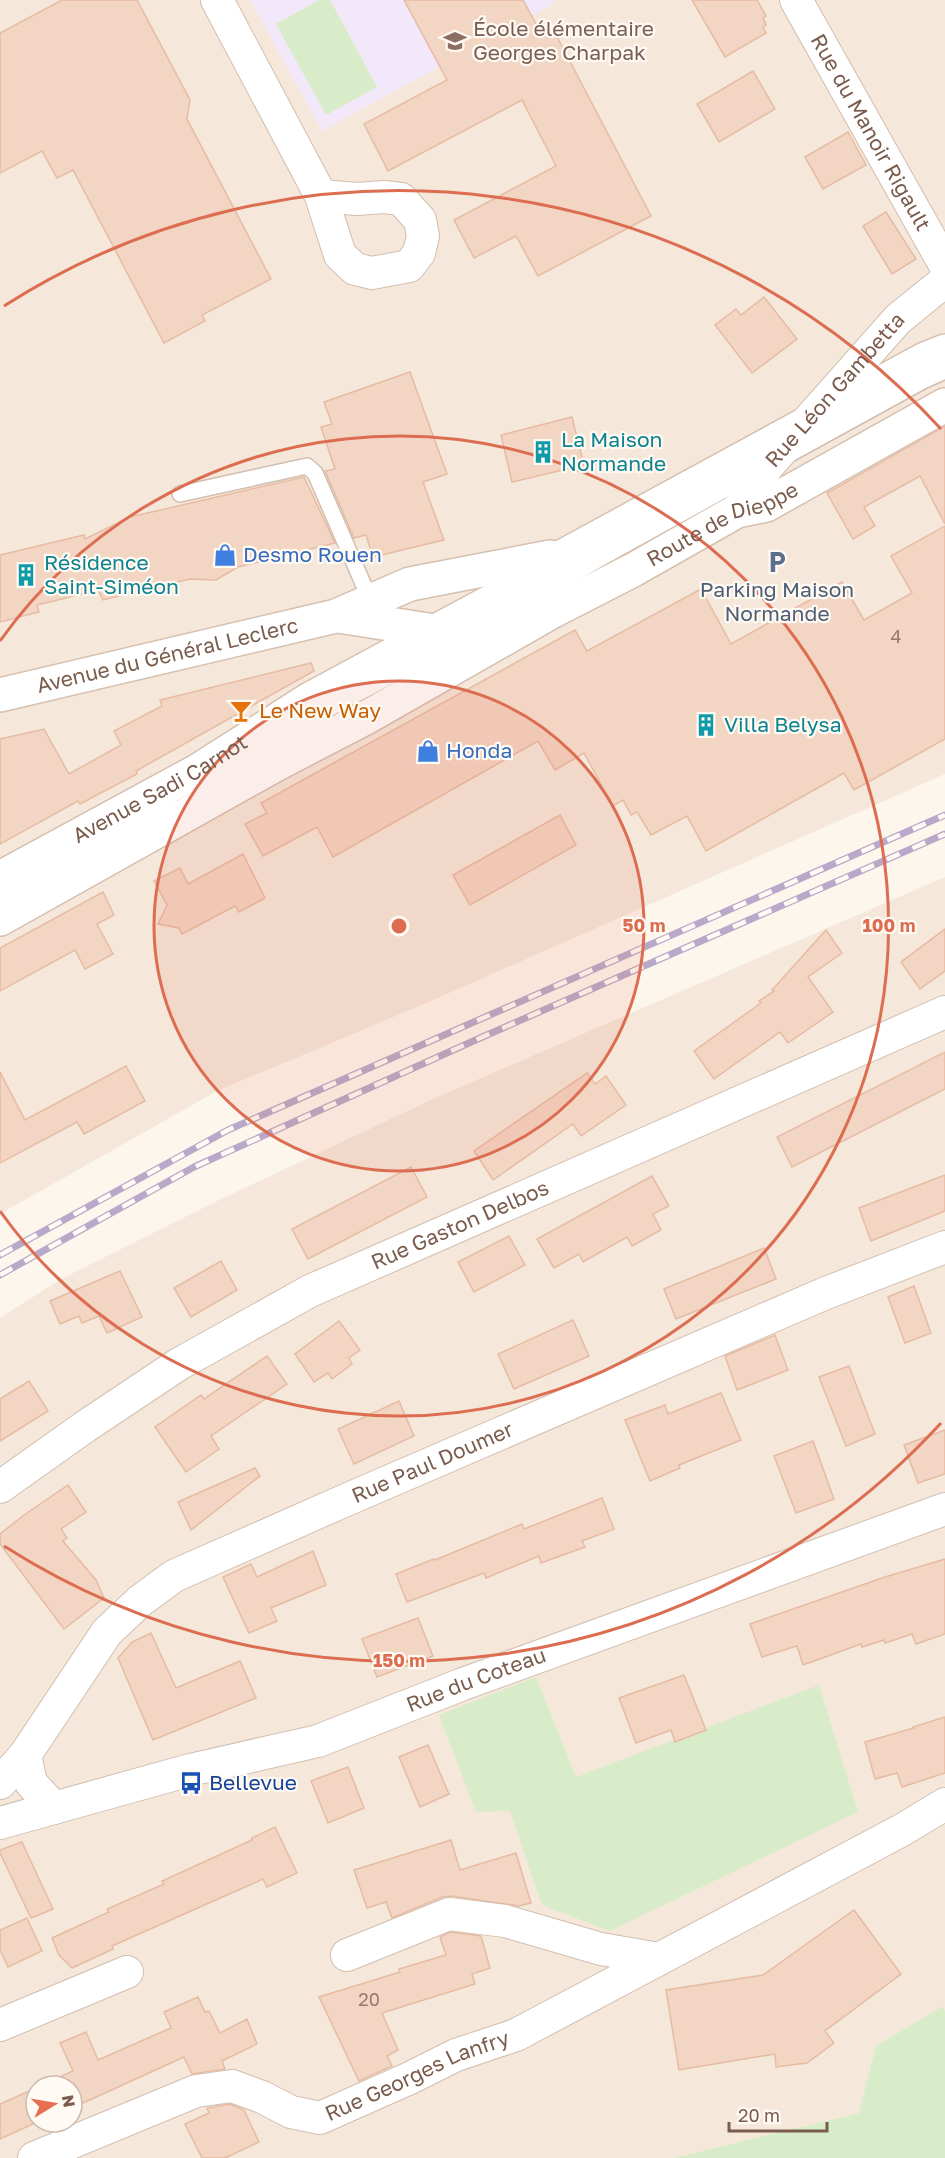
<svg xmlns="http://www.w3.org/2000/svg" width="945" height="2158" viewBox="0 0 945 2158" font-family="'Golos Text',sans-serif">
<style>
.residential{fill:#f5e8da;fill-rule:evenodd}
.education{fill:#f3e8fa}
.green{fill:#d8ecc9}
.building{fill:#f3d5c3;stroke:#e6bba3;stroke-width:1.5}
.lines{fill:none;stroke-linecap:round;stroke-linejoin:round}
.service-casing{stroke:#d1beb0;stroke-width:18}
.minor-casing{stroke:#d1beb0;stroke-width:34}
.secondary-casing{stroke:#d6c0b0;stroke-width:36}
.service{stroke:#fff;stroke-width:15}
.minor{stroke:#fff;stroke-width:32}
.secondary{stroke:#fff;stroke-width:33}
.rail-casing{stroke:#b9a8c9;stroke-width:7}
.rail{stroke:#fffaf3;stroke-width:4.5;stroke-dasharray:14;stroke-linecap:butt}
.ring{fill:none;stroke:#dc6d51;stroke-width:3}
.labels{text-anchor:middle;stroke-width:4.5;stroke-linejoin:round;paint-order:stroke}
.number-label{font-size:18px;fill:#987a6a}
.education-label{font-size:21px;fill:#785e54;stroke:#fffaf3;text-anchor:start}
.street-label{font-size:21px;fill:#7a5c4d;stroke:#fffaf3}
.culture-label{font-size:21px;fill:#0d838f;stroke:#fffaf3;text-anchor:start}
.shop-label{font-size:21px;fill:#366cbe;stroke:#fffaf3;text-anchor:start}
.service-label{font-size:21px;fill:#4e5e75;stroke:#fffaf3}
.food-label{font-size:21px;fill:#c56008;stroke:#fffaf3;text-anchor:start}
.transit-label{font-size:21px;fill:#164399;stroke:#fffaf3;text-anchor:start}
.centre{fill:#dc6d51;stroke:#fffaf3;stroke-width:3}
.ring-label{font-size:18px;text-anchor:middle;font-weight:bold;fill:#dc6d51;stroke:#fffaf3;stroke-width:4.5;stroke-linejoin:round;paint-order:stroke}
</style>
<rect width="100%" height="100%" fill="#fdf6ec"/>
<g class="residential">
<polygon points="0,0 945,0 945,774 424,1004 217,1091 0,1214"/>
<path d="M945,877V2012L943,2007L876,2046L860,2113L673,2158H0V1318L61,1279L221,1199L433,1099ZM36,2086H72V2122H36Z"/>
</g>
<polygon class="education" points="250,0 552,0 554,4 322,131"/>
<g class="green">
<polygon points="319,0 330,0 377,87 326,115 276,24"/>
<polygon points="536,1677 576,1777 819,1685 858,1812 610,1931 542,1905 510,1811 476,1812 439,1715"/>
<polygon points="943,2006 945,2012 945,2158 673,2158 859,2113 876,2046"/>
</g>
<g class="building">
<polygon points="62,0 137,0 190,100 187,119 271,279 202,315 205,321 164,343 73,170 57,178 42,151 0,173 0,33"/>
<polygon points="404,0 523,0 543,37 554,31 651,216 538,276 516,236 474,258 454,220 556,166 522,100 388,171 364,124 447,80"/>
<polygon points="692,0 757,0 766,16 763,18 766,25 763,27 766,33 725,57"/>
<polygon points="753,71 775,109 719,142 697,104"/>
<polygon points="848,132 866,165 823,189 805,157"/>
<polygon points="886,212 916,259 892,274 863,226"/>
<polygon points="764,297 797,339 752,373 715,325 736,309 741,315"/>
<polygon points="410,372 447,474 423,482 444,540 373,557 366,535 354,538 325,471 335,469 321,427 332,424 324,402"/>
<polygon points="572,417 584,465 512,482 501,435"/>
<polygon points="945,426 945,524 920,476 864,507 875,526 853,539 827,493"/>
<polygon points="304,477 335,543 238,567 216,580 190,579 103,600 98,590 37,605 39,612 0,622 0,555 84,535 85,539 130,517"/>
<polygon points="945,526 945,739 854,790 844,773 706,851 687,816 651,835 637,812 631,815 623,800 613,806 584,753 555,770 538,741 333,857 317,827 263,856 245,824 267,813 261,803 575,630 587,651 701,589 731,644 842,582 864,620 912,593 891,556"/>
<polygon points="311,663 314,671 136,771 137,774 80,804 78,801 0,844 0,739 44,729 69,774 121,745 114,731 162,706 160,700"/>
<polygon points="560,815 576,845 470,905 453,875"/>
<polygon points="243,854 265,898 239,912 235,906 182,934 179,928 158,924 167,905 154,881 180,868 188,884"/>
<polygon points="103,892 114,915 97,924 113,954 85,969 75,950 0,991 0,948"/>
<polygon points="945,929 945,971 920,989 901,962"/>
<polygon points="826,930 842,953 808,977 833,1012 788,1043 780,1032 714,1079 694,1051 761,1003 759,1001 774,991 772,990"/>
<polygon points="945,1052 945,1089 792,1167 777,1137"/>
<polygon points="126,1066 145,1101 84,1134 77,1122 0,1163 0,1072 25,1120"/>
<polygon points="587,1073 595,1084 606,1076 626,1105 581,1136 573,1124 493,1180 474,1151"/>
<polygon points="411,1167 427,1197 308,1259 292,1229"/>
<polygon points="945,1175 945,1211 871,1241 859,1208"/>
<polygon points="652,1176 669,1206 653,1214 661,1230 632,1246 627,1237 583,1262 579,1254 554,1268 537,1239"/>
<polygon points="509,1236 525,1265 474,1292 458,1262"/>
<polygon points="764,1248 776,1279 676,1319 664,1289"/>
<polygon points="221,1261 237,1290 191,1317 174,1288"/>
<polygon points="120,1271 142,1317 107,1333 99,1316 82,1323 79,1316 60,1324 50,1301"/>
<polygon points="914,1286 931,1333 905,1343 888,1297"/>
<polygon points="573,1320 589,1356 514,1389 498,1354"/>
<polygon points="339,1321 360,1350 349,1358 352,1364 332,1379 328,1373 314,1382 295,1354"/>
<polygon points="775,1335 788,1370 737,1390 725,1356"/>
<polygon points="267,1356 287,1384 211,1436 219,1449 186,1472 155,1427 201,1395 204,1399"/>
<polygon points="849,1366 875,1434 846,1446 819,1377"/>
<polygon points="29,1381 48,1411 0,1441 0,1399"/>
<polygon points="721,1393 741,1440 679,1465 680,1468 650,1481 625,1420 665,1405 668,1414"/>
<polygon points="399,1401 414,1436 354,1464 338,1429"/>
<polygon points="945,1430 945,1474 918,1483 904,1445"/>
<polygon points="813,1441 834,1499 796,1513 774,1456"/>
<polygon points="255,1468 260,1476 191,1530 178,1502"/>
<polygon points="68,1485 86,1512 61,1529 67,1538 63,1541 96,1580 104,1598 64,1629 0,1544 0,1534 24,1515"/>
<polygon points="602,1498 614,1529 582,1541 585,1547 541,1563 539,1556 486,1578 484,1573 407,1602 396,1574 434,1559 435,1560 522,1524 524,1529"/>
<polygon points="313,1551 326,1585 271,1608 277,1621 249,1633 223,1577 251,1564 257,1577"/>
<polygon points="945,1559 945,1634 916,1644 912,1634 885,1643 884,1640 862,1647 861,1644 803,1665 797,1646 762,1657 750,1624 885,1577"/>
<polygon points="418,1618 433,1656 377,1677 362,1639"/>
<polygon points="151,1633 176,1688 240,1661 256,1698 153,1740 118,1658 132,1642"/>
<polygon points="684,1675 706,1730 675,1742 671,1730 636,1743 619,1698"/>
<polygon points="945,1717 945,1773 902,1787 897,1773 875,1779 865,1742 914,1728 913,1727"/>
<polygon points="428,1745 449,1794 420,1807 399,1757"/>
<polygon points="348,1767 364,1808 328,1823 311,1781"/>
<polygon points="275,1827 297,1873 267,1887 263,1879 112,1946 113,1949 72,1968 59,1955 52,1938 109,1912 107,1909 164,1884 162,1881 252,1840 252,1838"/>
<polygon points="451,1840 460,1870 516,1853 531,1903 519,1906 451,1896 442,1897 392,1918 386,1902 367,1908 354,1870"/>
<polygon points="22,1842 53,1909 31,1918 0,1853 0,1850"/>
<polygon points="854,1910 901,1974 825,2031 834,2043 807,2063 776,2067 775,2054 679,2070 666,1990 763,1975"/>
<polygon points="27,1918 42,1951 8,1967 0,1950 0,1930"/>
<polygon points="451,1932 481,1936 490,1968 472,1974 475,1984 382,2013 398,2050 387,2056 392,2066 359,2081 319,1997 400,1972 399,1969 446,1955 440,1937"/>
<polygon points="198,1997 205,2012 209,2011 220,2033 247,2019 257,2044 222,2061 225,2069 192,2074 184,2057 72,2108 72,2086 40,2086 73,2071 60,2043 86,2032 98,2060 171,2028 164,2012"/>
<polygon points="36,2088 36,2122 42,2122 36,2125 35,2123 0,2139 0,2104"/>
<polygon points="230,2104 244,2110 259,2142 225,2158 202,2158 185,2124 209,2113 207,2108"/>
</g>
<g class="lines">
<g class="service-casing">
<g id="service">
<polyline points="790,454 923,381 945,371"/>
<polyline points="180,494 307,466 315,473 371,602"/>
<polyline points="202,786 329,709 466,636 601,558 753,474"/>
<polyline points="0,898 168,805"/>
</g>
</g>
<g class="minor-casing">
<g id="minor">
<polyline points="217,0 321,196 340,255 355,269 372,273 409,266 419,253 423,236 420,220 401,199 384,197 357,199 321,196"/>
<path id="s1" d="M796,0L945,265"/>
<path id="s2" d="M737,511L767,467L898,319L945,281"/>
<path id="s3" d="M0,1487L86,1426L179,1364L310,1291L945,1012"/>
<polyline points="25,1755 31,1783 54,1808"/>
<path id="s4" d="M0,1783L25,1755L107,1632L140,1601L174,1576L346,1500L826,1293L945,1247"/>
<path id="s5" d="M0,1823L190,1770L318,1741L463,1684L945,1509"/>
<polyline points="347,1955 449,1914 505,1921 601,1949 659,1959"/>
<polyline points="0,2025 127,1972"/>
<path id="s6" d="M34,2158L196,2091L232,2086L262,2097L291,2112L320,2118L410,2078L456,2055L516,2035L902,1830L945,1804"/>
</g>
</g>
<g class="secondary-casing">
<g id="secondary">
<polyline points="338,616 441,632"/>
<path id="s7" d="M0,695L336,616L410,584L550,557"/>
<path id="s8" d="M0,878L199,770L310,699L501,596L567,554L925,359L945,351"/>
<path id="s9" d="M0,919L275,765L369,716L553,611L633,570L737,511L766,505L945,405"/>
</g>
</g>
<use href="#service" class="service"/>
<use href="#minor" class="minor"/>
<use href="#secondary" class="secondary"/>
<g class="rail-casing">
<g id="rail">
<polyline points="0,1255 228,1130 945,815"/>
<polyline points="0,1275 194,1167 480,1038 945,834"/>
</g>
</g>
<use href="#rail" class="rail"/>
</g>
<circle cx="399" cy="926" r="245" fill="#dc6d51" fill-opacity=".12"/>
<g class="ring">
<circle cx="399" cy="926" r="245"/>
<path d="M0 641A490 490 0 1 1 0 1211"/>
<path d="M941 1423A735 735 0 0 1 4 1546M4 306A735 735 0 0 1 941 429"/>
</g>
<defs>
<g id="school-bare" transform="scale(1.8)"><path d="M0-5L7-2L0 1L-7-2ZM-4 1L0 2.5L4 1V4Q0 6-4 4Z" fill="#8d6e63" stroke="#fffaf3" stroke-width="2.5" paint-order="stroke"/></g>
<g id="building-bare" transform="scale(1.8)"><path d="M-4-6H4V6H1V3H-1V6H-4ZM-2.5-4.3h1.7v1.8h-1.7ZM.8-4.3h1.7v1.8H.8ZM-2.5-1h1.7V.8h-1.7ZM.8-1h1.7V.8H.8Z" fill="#0f9aa8" stroke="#fffaf3" stroke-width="2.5" paint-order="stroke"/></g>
<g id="shop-bare" transform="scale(1.8)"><path d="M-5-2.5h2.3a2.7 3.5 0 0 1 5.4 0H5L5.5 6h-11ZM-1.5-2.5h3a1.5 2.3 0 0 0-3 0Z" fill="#3f7fe0" stroke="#fffaf3" stroke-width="2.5" paint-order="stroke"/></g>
<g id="parking-bare" transform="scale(1.8)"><path d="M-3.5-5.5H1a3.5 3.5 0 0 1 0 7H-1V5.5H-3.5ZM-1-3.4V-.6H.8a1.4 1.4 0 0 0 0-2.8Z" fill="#5c6f8a" stroke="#fffaf3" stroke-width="2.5" paint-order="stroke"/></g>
<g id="bar-bare" transform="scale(1.8)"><path d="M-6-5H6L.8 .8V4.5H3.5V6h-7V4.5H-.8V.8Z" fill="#e8710a" stroke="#fffaf3" stroke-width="2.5" paint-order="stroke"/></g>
<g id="bus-bare" transform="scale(1.8)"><path d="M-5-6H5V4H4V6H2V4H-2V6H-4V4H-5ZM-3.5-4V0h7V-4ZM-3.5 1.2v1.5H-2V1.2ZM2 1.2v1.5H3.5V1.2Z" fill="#1a4fb4" stroke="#fffaf3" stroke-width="2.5" paint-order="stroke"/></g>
</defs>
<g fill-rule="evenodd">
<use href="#school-bare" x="455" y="41"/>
<use href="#building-bare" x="543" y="452"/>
<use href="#shop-bare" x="225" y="555"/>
<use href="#parking-bare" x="777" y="562"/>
<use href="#building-bare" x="26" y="575"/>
<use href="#bar-bare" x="241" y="711"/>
<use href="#building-bare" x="706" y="725"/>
<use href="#shop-bare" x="428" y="751"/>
<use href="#bus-bare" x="191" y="1783"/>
</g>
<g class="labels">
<g class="number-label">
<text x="896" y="643">4</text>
<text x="369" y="2006">20</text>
</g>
<g class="education-label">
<text x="473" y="36">École élémentaire<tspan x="473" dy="24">Georges Charpak</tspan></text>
</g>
<g class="street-label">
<text dy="7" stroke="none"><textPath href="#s1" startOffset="152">Rue du Manoir Rigault</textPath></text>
<text dy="7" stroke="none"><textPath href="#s2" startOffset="156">Rue Léon Gambetta</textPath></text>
<text dy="7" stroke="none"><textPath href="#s9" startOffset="824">Route de Dieppe</textPath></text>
<text dy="7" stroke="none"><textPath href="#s7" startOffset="172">Avenue du Général Leclerc</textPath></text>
<text dy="7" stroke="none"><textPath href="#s8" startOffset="183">Avenue Sadi Carnot</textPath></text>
<text dy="7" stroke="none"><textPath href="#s3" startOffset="531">Rue Gaston Delbos</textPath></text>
<text dy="7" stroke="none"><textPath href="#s4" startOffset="555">Rue Paul Doumer</textPath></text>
<text dy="7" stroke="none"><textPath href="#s5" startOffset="498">Rue du Coteau</textPath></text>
<text dy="7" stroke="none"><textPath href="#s6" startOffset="412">Rue Georges Lanfry</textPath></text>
</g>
<g class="culture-label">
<text x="561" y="447">La Maison<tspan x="561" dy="24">Normande</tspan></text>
<text x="44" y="570">Résidence<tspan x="44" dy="24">Saint-Siméon</tspan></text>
<text x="724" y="732">Villa Belysa</text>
</g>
<g class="shop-label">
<text x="243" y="562">Desmo Rouen</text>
<text x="446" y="758">Honda</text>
</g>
<g class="service-label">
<text x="777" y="597">Parking Maison<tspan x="777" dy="24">Normande</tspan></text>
</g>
<g class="food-label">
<text x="259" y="718">Le New Way</text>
</g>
<g class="transit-label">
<text x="209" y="1790">Bellevue</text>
</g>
</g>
<circle cx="399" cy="926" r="9" class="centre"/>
<g class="ring-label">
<text x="644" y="932">50 m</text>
<text x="889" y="932">100 m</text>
<text x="399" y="1667">150 m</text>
</g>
<g transform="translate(54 2104) rotate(79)"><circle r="28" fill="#fffaf3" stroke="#cabbb1" stroke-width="1.5"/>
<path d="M0-4.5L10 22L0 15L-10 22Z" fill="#e76f51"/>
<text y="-9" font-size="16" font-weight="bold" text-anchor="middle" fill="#7a5c4d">N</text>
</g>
<path d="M729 2122v9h98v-9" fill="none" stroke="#7a5c4d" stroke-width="3"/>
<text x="738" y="2122" font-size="18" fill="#7a5c4d" stroke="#fffaf3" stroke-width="4.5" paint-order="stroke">20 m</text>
</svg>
